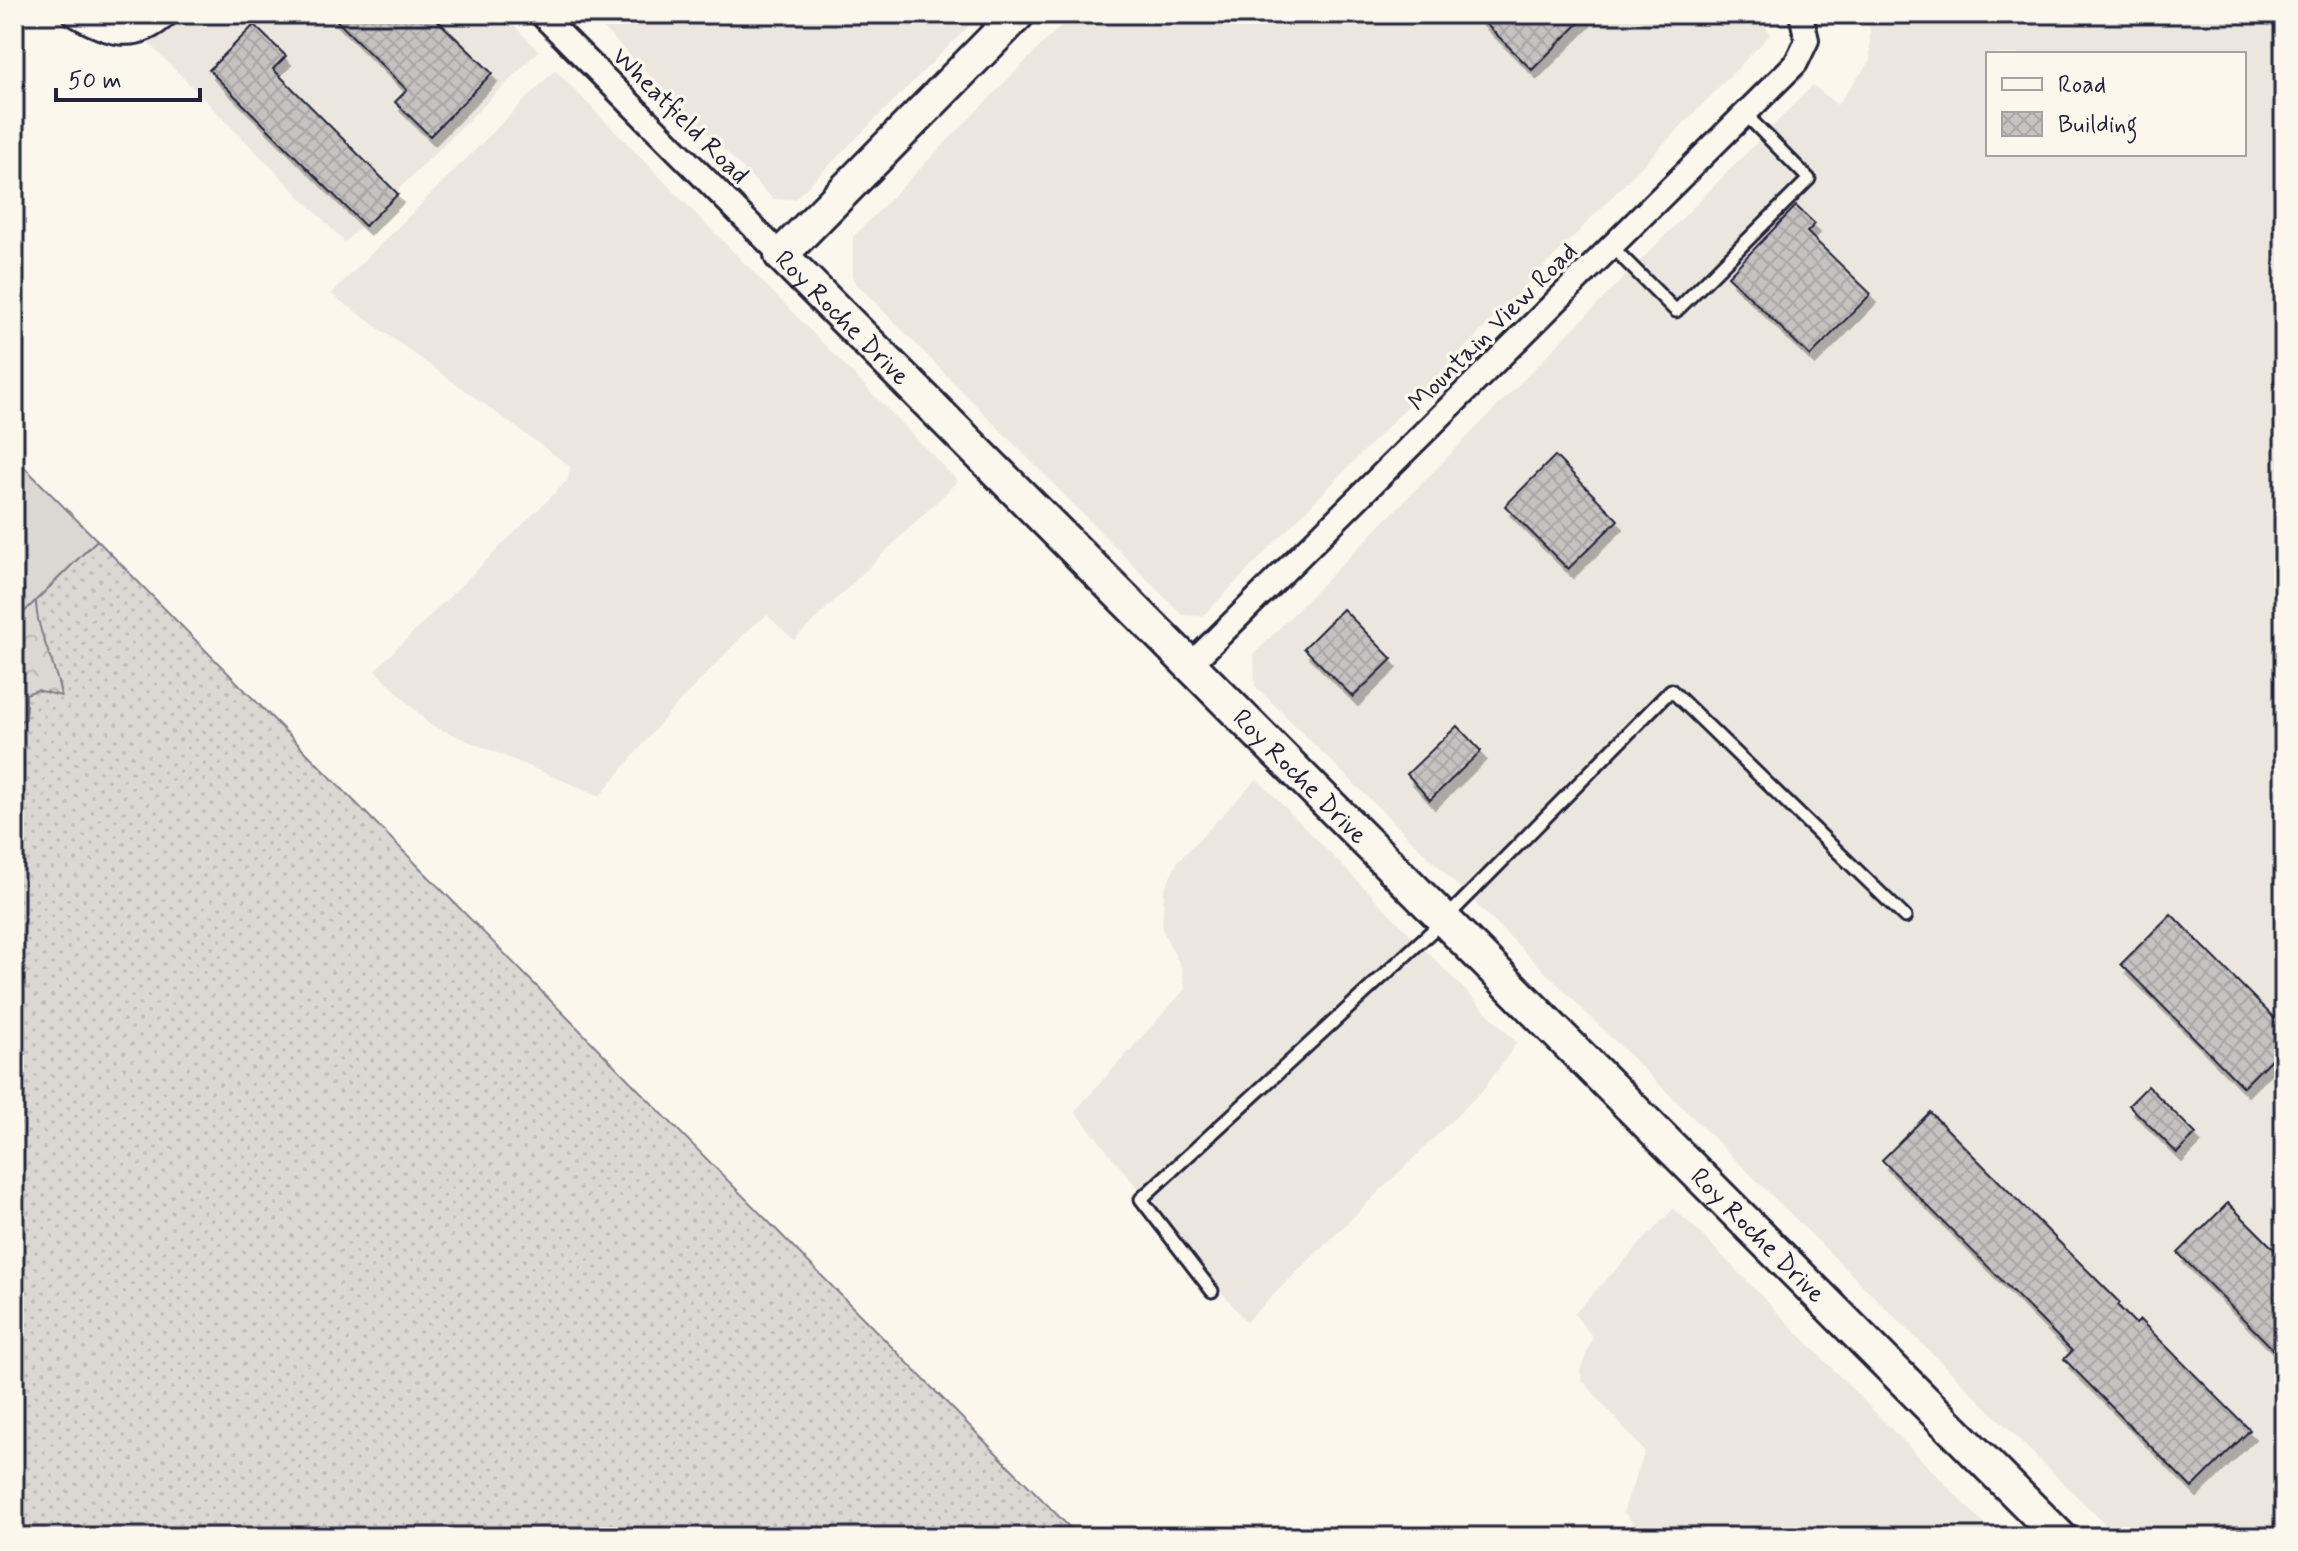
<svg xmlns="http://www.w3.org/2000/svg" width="2298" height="1551" viewBox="0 0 2298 1551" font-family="Mynerve,sans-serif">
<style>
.built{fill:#ebe7df;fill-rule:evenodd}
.grass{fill:url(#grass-dots);stroke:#7e7d87;stroke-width:2}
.forest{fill:url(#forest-crowns);stroke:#7e7d87;stroke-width:2}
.park{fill:#dbd8d3;stroke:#7e7d87;stroke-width:2}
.building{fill:url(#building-cross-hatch);stroke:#22223b;stroke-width:2;filter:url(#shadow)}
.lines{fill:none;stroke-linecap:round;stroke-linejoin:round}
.lane-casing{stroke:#22223b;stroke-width:17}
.street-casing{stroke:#22223b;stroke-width:28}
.secondary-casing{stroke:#22223b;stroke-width:38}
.lane{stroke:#fbf7ec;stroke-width:11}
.street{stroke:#fbf7ec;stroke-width:22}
.secondary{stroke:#fbf7ec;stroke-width:32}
.labels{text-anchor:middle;stroke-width:7;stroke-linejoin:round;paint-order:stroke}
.street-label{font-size:26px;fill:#22223b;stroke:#fbf7ec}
</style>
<defs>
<pattern id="grass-dots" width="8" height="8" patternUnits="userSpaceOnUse" patternTransform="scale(2)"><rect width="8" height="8" fill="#dbd8d3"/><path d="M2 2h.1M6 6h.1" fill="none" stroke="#bcb9b6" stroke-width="1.8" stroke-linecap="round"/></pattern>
<pattern id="forest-crowns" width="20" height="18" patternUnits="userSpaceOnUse" patternTransform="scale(2)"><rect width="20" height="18" fill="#dbd8d3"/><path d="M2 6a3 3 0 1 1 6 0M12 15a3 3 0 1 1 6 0" fill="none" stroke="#bcb9b6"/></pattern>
<pattern id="building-cross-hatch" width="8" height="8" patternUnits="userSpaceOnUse" patternTransform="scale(2)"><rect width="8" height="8" fill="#c6c2c0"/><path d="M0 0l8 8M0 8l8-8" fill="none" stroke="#aaa6a6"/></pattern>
<filter id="shadow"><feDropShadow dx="5" dy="9" stdDeviation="0" flood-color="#0004"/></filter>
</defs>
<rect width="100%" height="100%" fill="#fbf7ec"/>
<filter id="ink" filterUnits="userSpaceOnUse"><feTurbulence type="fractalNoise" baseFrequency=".0125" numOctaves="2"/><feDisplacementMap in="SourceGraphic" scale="16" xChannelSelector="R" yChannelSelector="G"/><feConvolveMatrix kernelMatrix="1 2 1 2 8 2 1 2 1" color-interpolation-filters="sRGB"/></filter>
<g filter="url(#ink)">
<g class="built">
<polygon points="120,14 503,14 539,51 345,242"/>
<polygon points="607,14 981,14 795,199 773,199 598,23"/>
<polygon points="1072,14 1756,14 1771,34 1203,616 1182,615 853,280 853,237"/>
<path d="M1861,14H2284V1537H2118L1255,686L1254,654L1813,85L1837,105L1870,61V28ZM1988,54H2244V154H1988Z"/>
<polygon points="555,70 958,481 794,640 767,615 748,630 668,714 600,796 430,725 375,670 568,480 570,466 331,294"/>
<polygon points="1257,779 1517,1043 1483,1090 1246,1322 1075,1111 1185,989 1182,969 1162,929 1164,890 1178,861"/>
<polygon points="1673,1209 1693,1226 1997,1537 1646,1537 1623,1512 1645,1452 1583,1381 1580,1371 1593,1337 1574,1314"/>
</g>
<polygon class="grass" points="97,540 1079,1537 14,1537 14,622"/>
<path class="forest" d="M14,591L36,600C36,633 56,662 61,696L37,690L26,694V719L14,723Z"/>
<polygon class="park" points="14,457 97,540 14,622"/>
<g class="building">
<polygon points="330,14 431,14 492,73 430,136 395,102 407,90"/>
<polygon points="1476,14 1588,14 1532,70"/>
<polygon points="254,25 286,56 273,69 398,194 365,226 209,70"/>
<polygon points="1796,206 1815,224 1807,232 1871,294 1810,356 1728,276"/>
<polygon points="1555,456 1618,520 1568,569 1505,506"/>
<polygon points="1343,609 1392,659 1353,697 1304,648"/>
<polygon points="1457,726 1481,751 1430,800 1407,774"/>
<polygon points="2171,914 2284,1028 2284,1046 2243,1087 2121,964"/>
<polygon points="2148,1086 2196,1134 2177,1153 2129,1105"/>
<polygon points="1930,1112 2120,1303 2118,1306 2136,1324 2140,1320 2250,1430 2192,1488 2064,1359 2072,1351 1882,1160"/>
<polygon points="2228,1203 2284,1259 2284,1360 2178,1253"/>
</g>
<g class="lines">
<g class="lane-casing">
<g id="lane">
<polyline points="1612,247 1676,311 1809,179 1745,114"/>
<polyline points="1212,1291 1141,1199 1444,920 1671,690 1905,917"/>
</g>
</g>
<g class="street-casing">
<g id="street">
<path d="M74,14C109,35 137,43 167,14"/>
<polyline points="541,14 781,255"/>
<polyline points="1191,664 1796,63 1807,40 1801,14"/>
</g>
</g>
<g class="secondary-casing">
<g id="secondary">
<path id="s1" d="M1018,14L781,255L2060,1537"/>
</g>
</g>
<use href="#lane" class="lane"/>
<use href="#street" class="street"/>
<use href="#secondary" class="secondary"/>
</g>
</g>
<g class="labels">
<g class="street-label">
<text transform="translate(681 115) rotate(45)" y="9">Wheatfield Road</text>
<text dy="9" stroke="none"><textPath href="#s1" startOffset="426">Roy Roche Drive</textPath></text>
<text transform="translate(1492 326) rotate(-45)" y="9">Mountain View Road</text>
<text dy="9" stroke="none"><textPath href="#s1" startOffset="1074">Roy Roche Drive</textPath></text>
<text dy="9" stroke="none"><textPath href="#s1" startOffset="1722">Roy Roche Drive</textPath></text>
</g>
</g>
<rect width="2298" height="1551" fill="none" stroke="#fbf7ec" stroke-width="48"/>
<rect x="24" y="24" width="2250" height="1503" fill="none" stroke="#22223b" stroke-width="3" filter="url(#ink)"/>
<rect x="1986" y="52" width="260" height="104" fill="#fbf7ec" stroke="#a4a2a5" stroke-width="2"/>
<rect x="2002" y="78" width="40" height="12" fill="#fbf7ec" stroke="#a4a2a5" stroke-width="2"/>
<text x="2058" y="92" font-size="24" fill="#22223b">Road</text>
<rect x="2002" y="112" width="40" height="24" fill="url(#building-cross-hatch)" stroke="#a4a2a5" stroke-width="2"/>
<text x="2058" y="132" font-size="24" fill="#22223b">Building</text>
<path d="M56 88v12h144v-12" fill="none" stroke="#22223b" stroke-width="4"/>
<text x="68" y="88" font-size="24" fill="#22223b" stroke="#fbf7ec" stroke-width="6" paint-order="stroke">50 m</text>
</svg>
